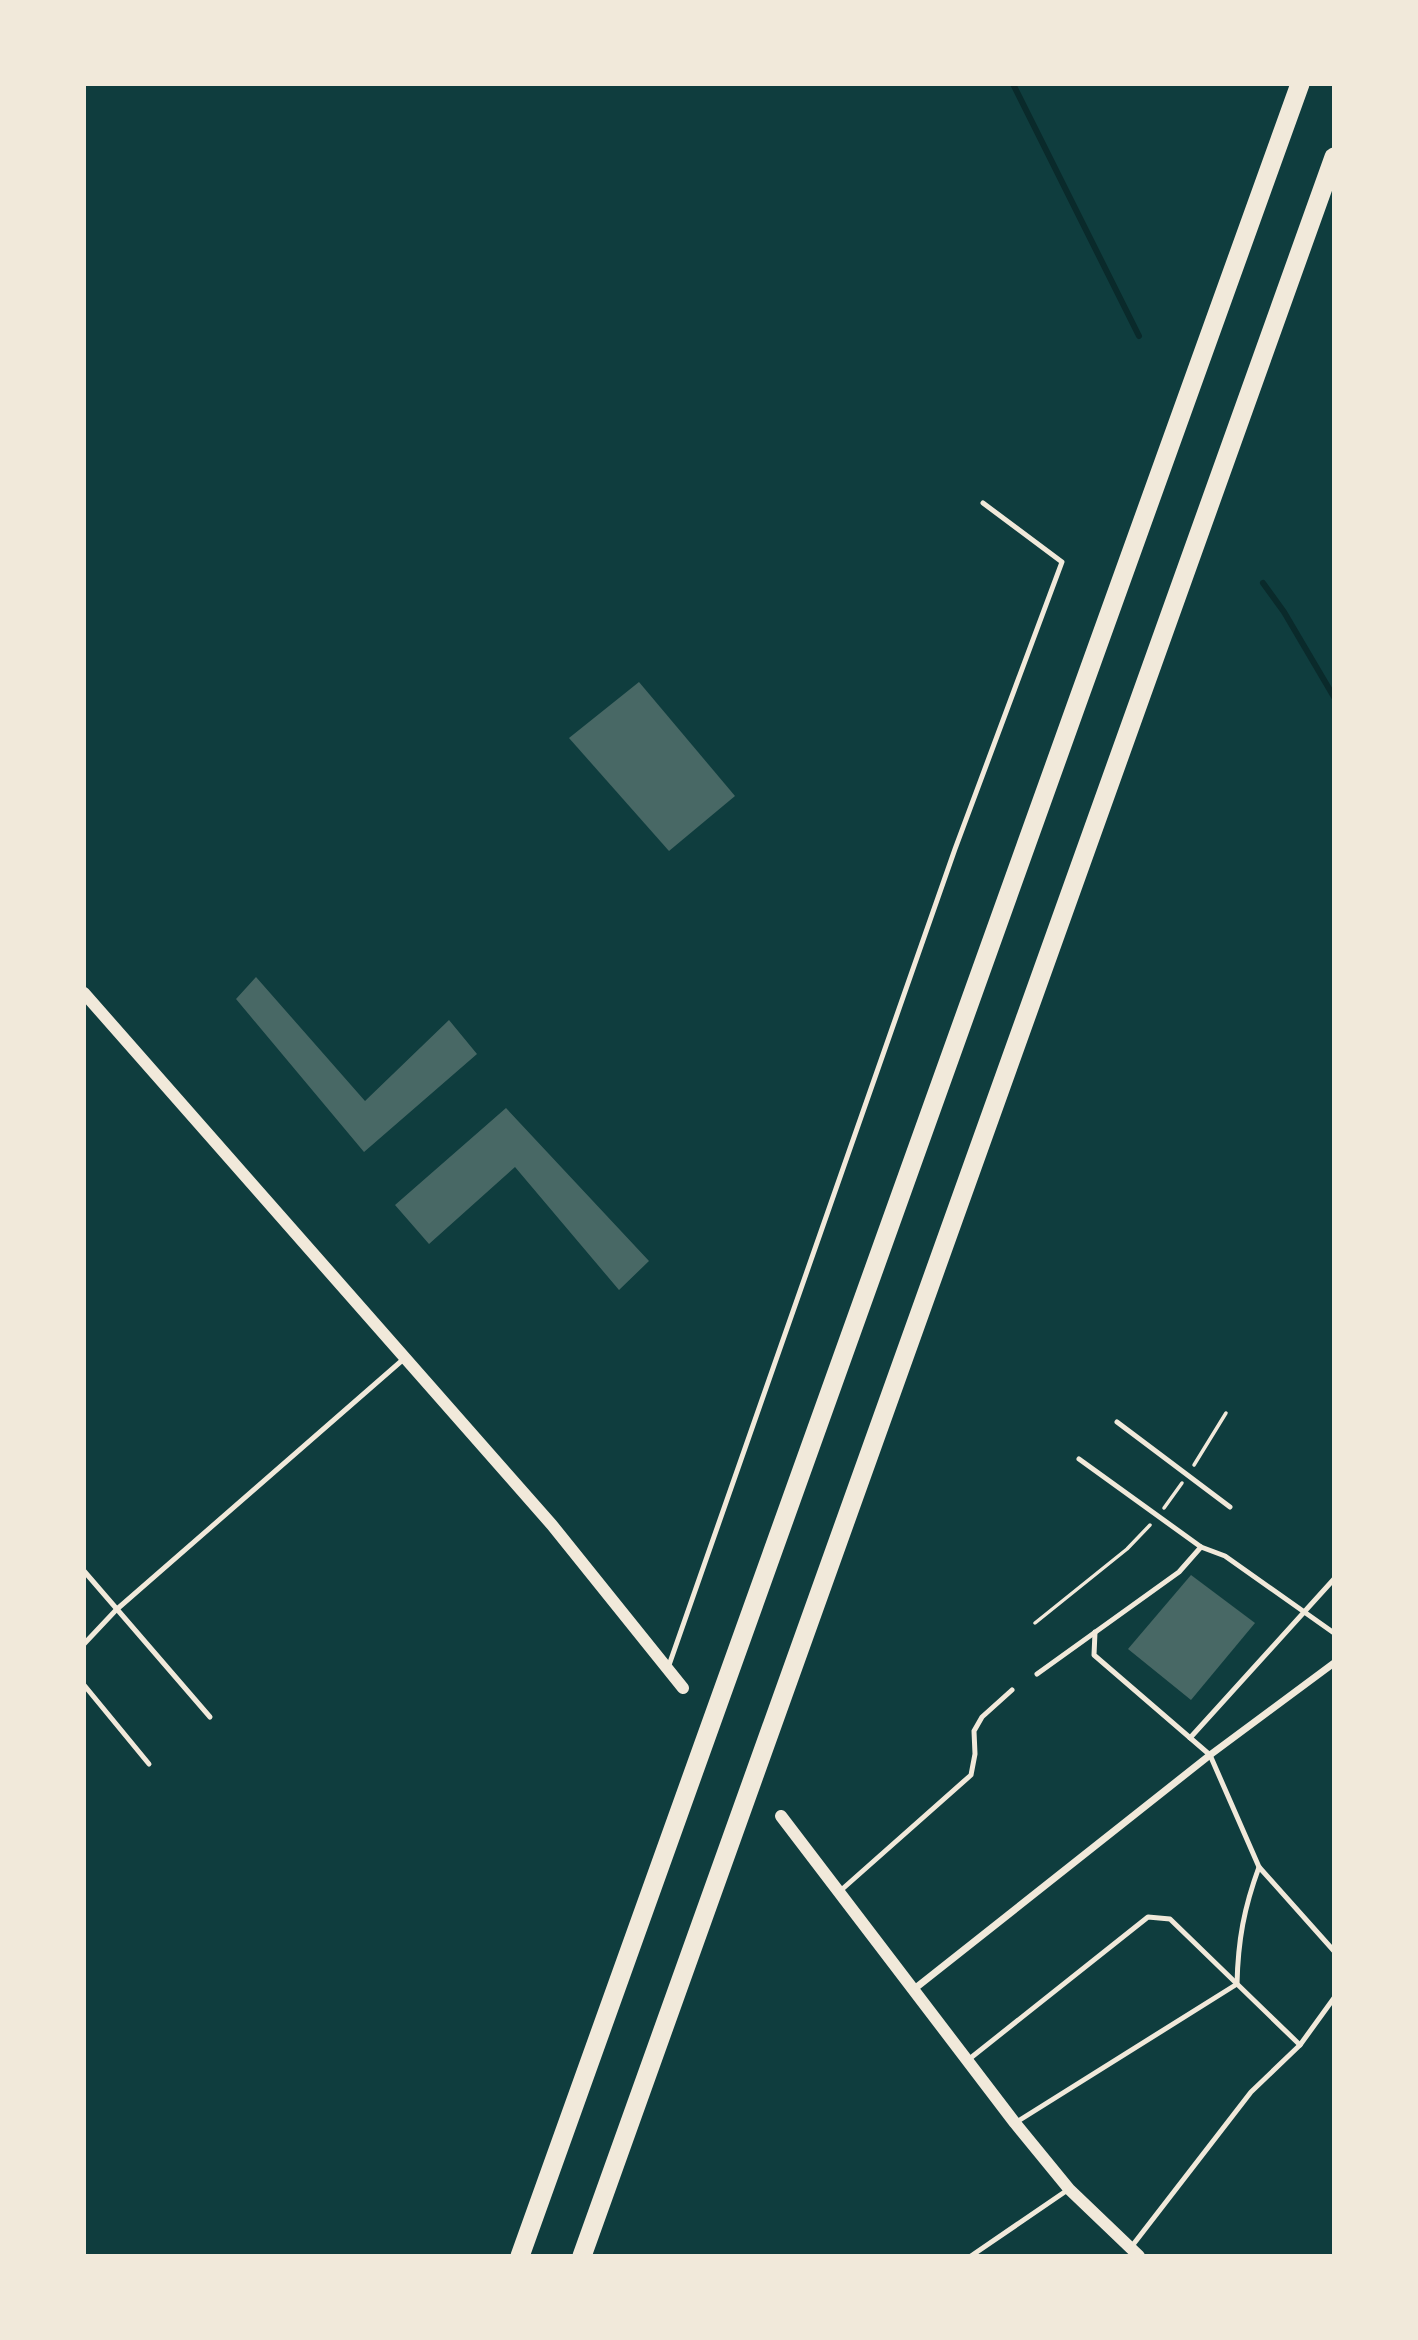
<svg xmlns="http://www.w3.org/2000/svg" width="1418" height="2340" viewBox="0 0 1418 2340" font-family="Jost,sans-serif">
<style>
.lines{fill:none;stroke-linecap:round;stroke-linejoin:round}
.stream{stroke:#0a2a2b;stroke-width:6}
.building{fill:#486865}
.path{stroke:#f1e9da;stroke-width:3.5}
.service{stroke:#f1e9da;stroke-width:5}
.minor{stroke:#f1e9da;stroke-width:7}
.tertiary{stroke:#f1e9da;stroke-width:12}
.motorway{stroke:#f1e9da;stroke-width:19}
</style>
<rect width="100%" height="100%" fill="#0f3d3e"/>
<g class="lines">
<g class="stream">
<polyline points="1013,84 1139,336"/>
<polyline points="1263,583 1284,612 1334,697"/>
</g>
</g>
<g class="building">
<polygon points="639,682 735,796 669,851 569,738"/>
<polygon points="256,977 365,1101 449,1020 477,1054 364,1152 236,999"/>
<polygon points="506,1108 649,1261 619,1290 515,1167 429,1244 395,1205"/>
<polygon points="1191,1575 1255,1623 1191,1700 1128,1649"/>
</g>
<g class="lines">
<g class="path">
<polyline points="1194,1465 1226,1413"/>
<polyline points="1164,1508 1182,1483"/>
<polyline points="1035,1623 1127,1549 1150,1525"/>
</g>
<g class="service">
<polyline points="1117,1422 1230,1507"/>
<polyline points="1079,1459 1201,1547 1225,1556 1334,1633"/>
<polyline points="84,1571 210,1717"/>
<polyline points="1095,1632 1094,1655 1210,1755 1259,1867 1334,1951"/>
<polyline points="84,1644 116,1610 406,1357"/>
<polyline points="668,1668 955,849 1062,562 983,503"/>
<polyline points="1037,1674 1179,1572 1201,1547"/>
<polyline points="84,1685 149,1764"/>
<polyline points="1190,1738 1334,1579"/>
<polyline points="839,1892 971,1775 975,1754 974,1731 982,1717 1012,1690"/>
<polyline points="968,2060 1148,1917 1170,1919 1300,2045"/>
<path d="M1015,2123L1237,1984C1238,1940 1244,1908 1259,1867"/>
<polyline points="1132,2246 1251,2092 1300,2045 1334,1998"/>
<polyline points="971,2256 1069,2189"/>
</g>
<polyline class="minor" points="913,1990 1210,1755 1334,1663"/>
<g class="tertiary">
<polyline points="84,993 552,1525 683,1688"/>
<polyline points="781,1816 1015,2123 1069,2189 1139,2256"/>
</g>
<g class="motorway">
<path d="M520,2256C784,1534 1037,807 1300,84"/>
<polyline points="582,2256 1334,157"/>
</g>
</g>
<rect width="1418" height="2340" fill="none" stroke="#f1e9da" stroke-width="172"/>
</svg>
